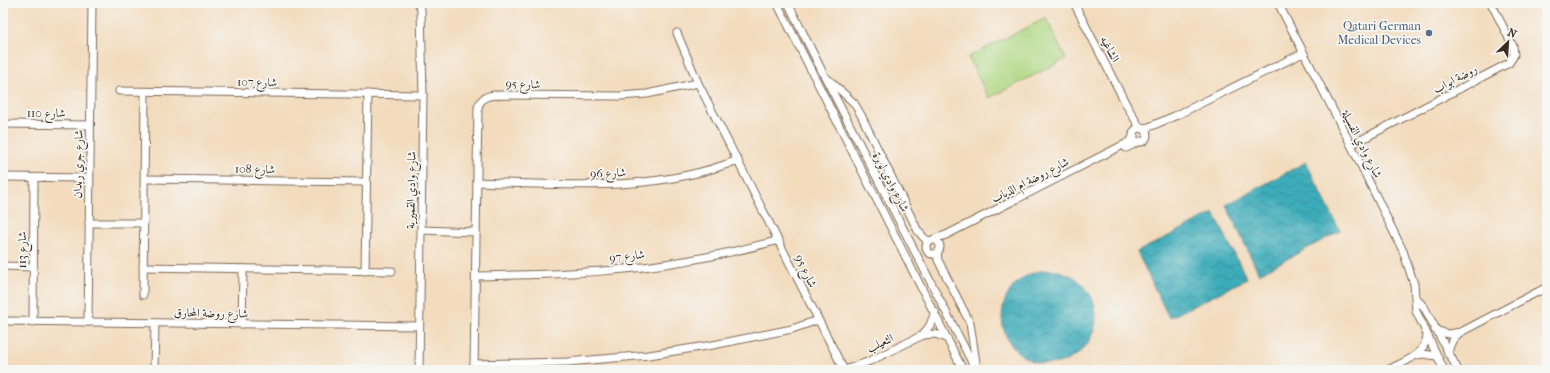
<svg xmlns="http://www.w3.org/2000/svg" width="1550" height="373" viewBox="0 0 1550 373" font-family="'IM FELL French Canon',Amiri,serif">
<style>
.pitch{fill:#aed781;stroke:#748050}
.water{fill:url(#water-waves);stroke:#3c6b6c}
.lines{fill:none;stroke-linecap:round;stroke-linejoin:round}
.minor-casing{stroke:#7b6856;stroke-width:9}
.minor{stroke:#fff;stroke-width:7}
.service-dot{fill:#5c6f8a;stroke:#f6f6f2;stroke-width:1.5}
.labels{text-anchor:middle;stroke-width:3.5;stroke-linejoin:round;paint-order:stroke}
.service-label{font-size:12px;fill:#4e5e75;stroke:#f6f6f2;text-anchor:end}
.street-label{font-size:12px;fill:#3b2a1e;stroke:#f6f6f2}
</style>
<defs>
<pattern id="water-waves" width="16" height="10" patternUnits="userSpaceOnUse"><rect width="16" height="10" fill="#3dacba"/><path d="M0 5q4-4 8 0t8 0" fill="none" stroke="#348c97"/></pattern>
</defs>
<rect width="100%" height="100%" fill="#f6f6f2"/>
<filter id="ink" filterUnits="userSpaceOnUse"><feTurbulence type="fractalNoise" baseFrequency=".025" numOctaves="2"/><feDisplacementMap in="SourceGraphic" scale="8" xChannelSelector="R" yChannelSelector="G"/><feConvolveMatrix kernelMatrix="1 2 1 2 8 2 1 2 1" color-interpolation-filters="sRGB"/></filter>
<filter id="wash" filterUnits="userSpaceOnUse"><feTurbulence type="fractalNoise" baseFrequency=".012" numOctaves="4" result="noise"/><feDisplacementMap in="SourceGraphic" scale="16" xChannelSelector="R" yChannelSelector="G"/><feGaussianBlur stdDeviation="0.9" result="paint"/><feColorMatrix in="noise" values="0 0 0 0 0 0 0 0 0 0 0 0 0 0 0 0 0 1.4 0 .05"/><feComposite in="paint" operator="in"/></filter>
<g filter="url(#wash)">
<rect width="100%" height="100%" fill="#f3dcbe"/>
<polygon class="pitch" points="1046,18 1066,59 989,98 968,57"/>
<g class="water">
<polygon points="1306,162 1340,231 1259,274 1226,205"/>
<polygon points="1214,213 1247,279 1169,318 1137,252"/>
<circle cx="1049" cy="317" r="47"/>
</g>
</g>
<g filter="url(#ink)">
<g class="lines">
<g class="minor-casing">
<g id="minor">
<polyline points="418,3 421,10 423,95 419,370"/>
<polyline points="777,3 963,370"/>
<polyline points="788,3 825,77 976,370"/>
<polyline points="1074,3 1127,106 1137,123 1141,128"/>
<polyline points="1278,3 1351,145 1403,251 1414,284 1416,311 1444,370"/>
<polyline points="677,33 698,83 844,370"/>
<polyline points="828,79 854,103 861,115 918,231 925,239 929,241"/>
<polyline points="119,91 423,95"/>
<polyline points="3,124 90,125"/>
<polyline points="1144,128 1149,127 1177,115 1303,53"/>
<circle cx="1140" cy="135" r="7"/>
<polyline points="1351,145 1509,63 1514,55 1513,46 1491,3"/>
<polyline points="1126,148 1140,141"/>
<polyline points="3,177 89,178"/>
<polyline points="145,179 366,182"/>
<path d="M477,182C564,185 655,193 738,160"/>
<polyline points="89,223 143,223"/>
<polyline points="421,230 476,232"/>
<polyline points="934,239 946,235 1125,144 1130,141 1134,136"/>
<circle cx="933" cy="247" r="7"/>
<polyline points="937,253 938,260 970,323 976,363"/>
<polyline points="3,266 33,267"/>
<polyline points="143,267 392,271"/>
<polyline points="365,271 368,94"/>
<path d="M476,276C507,275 538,275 570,273C640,270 711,259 779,240"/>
<polyline points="143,295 145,92"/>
<polyline points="1416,298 1424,307 1458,370"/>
<polyline points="3,321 419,326"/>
<polyline points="33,322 34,178"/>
<polyline points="88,322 92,3"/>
<polyline points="242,324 243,269"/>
<polyline points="1435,330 1448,334 1461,332 1547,287"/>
<polyline points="923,335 930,325 935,312"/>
<path d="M1448,354C1450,344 1452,339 1459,333"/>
<polyline points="1417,355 1423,354 1437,356"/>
<polyline points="474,364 567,362 649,355 713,345 792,329 818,320"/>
<polyline points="154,370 155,323"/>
<path d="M474,370L478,107C481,98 486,96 495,95L620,96L647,94L698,83"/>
<polyline points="845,370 870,361 923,335 935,334 947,338"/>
<path d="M1388,370C1405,361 1424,356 1427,336"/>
</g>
</g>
<use href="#minor" class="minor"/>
</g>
</g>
<circle class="service-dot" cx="1429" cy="33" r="4"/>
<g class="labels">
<g class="service-label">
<text x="1421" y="30">Qatari German<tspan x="1421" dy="14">Medical Devices</tspan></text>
</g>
<g class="street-label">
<text transform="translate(1110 49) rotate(63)" y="4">الشاغيه</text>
<text transform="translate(1455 79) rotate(-28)" y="4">روضة ابواب</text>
<text transform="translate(257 82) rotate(1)" y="4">شارع 107</text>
<text transform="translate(523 84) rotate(1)" y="4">شارع 95</text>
<text x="46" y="117">شارع 110</text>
<text transform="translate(1362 144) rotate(63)" y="4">شارع وادي الفسيلة</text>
<text transform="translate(78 164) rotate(-89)" y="4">شارع جري ربدان</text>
<text transform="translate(255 169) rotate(1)" y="4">شارع 108</text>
<text transform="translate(608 173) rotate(-3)" y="4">شارع 96</text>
<text transform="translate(1030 180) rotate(-27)" y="4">شارع روضة ام الذياب</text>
<text transform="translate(891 182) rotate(63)" y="4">شارع وادي لوبرة</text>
<text transform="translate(411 190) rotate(-89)" y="4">شارع وادي القميرية</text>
<text transform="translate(22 250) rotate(-90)" y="4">شارع 113</text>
<text transform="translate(627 256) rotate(-7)" y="4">شارع 97</text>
<text transform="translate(806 271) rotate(64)" y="4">شارع 95</text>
<text transform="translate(211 313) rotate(1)" y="4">شارع روضة المحارق</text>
<text transform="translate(880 343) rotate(-25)" y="4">الثعيلب</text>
</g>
</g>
<rect width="1550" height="373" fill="none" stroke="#f6f6f2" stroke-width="16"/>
<g transform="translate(1508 42) rotate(25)" stroke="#f6f6f2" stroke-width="3" paint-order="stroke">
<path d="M0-3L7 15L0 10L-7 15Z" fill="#3b2a1e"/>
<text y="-6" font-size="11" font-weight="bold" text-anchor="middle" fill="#3b2a1e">N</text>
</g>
</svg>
